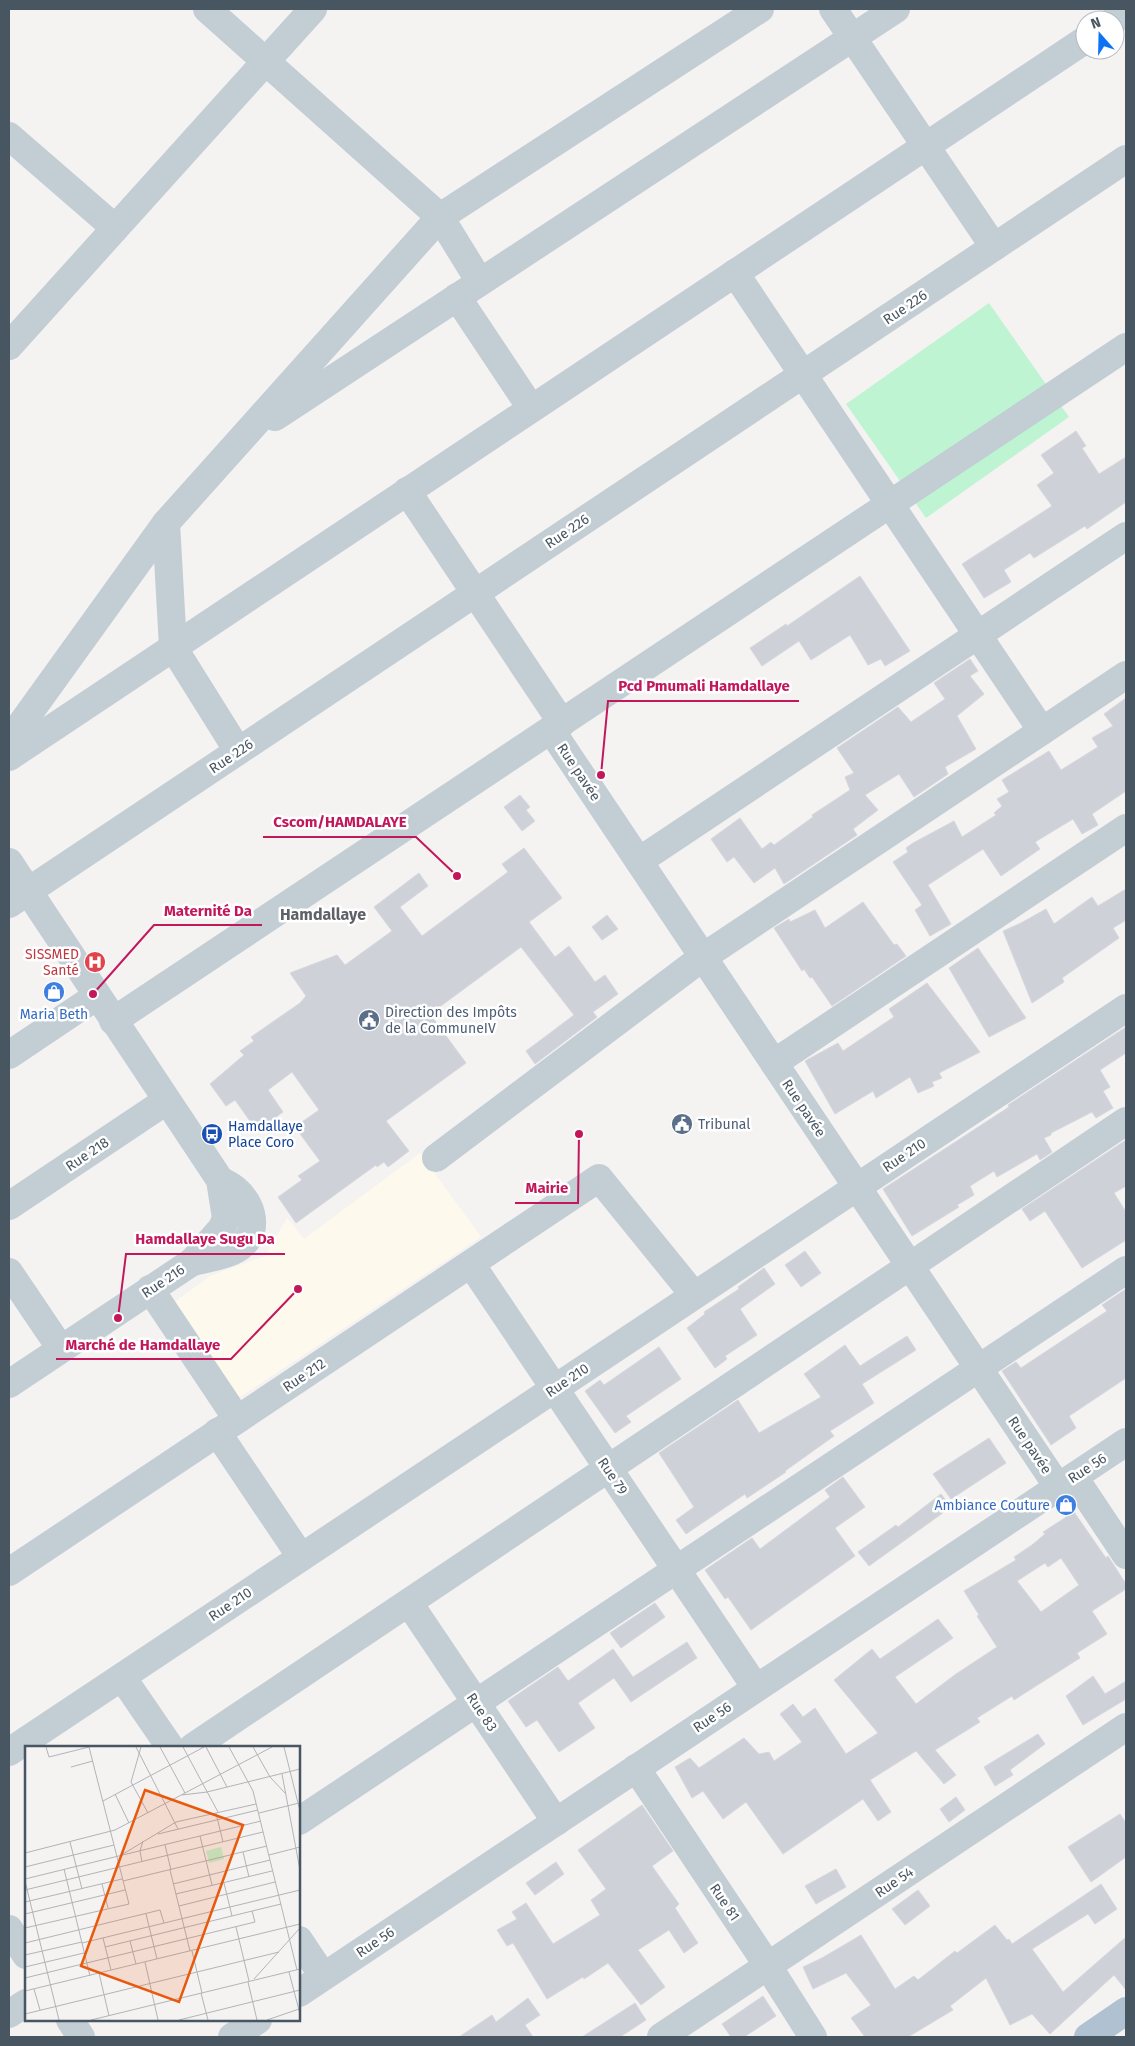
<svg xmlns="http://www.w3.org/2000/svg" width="1135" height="2046" viewBox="0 0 1135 2046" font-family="'Fira Sans',sans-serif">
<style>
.commercial{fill:#fef9ed}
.green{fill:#bff4d3}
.building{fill:#ced1d8;stroke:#d6d8de;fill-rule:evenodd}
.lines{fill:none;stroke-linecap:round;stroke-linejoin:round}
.minor{stroke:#c2cdd4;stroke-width:28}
.major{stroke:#b0c2d2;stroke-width:28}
.labels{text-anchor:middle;stroke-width:5;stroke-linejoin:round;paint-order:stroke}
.street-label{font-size:14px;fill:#485662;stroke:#fff}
.health-label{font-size:14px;fill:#be3a42;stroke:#fff;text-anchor:end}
.service-label{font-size:14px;fill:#4e5e75;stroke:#fff;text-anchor:start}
.shop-label{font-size:14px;fill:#366cbe;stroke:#fff}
.transit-label{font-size:14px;fill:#164399;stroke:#fff;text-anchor:start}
.quarter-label{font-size:16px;font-weight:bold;fill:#5e6268;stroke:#fff}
.inset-road{fill:none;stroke:#b0b4b8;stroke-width:1}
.view{fill:#e8590c;fill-opacity:0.15;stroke:#e8590c;stroke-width:2.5}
.inset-edge{fill:none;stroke:#485662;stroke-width:2.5}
.leader{fill:none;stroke:#c2185b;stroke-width:2}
.callout-dot{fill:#c2185b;stroke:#fff;stroke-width:2}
.callout-label{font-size:15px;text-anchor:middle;font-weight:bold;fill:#c2185b;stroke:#fff;stroke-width:5;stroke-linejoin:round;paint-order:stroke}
</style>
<rect width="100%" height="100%" fill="#f5f2f2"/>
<polygon class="commercial" points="420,1153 481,1237 237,1399 173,1303 212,1275 265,1256 287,1218 304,1239"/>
<polygon class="green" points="989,303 1069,417 926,518 846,404"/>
<g class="building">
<polygon points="1076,431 1086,446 1082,448 1099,474 1126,457 1126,502 1087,529 1085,526 1034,558 1030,553 1004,570 1011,582 984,598 962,564 1052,506 1037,485 1054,473 1041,455"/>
<polygon points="860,576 910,651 885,666 881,659 868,665 850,635 811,660 799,641 762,666 750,648 786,624 787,626"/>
<polygon points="970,659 978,671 970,676 984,694 957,716 976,749 945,767 948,774 914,797 899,774 865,795 878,810 853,829 857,835 784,884 775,868 754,883 734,857 727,862 711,839 740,818 762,849 771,842 774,845 813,817 812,815 850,790 845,777 854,773 837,748 898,707 911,722 945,699 934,683"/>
<polygon points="1126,698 1126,791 1092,814 1098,825 1082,834 1073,819 1035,842 1040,849 1001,876 983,849 928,885 951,924 930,936 915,910 922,905 893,862 908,852 906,848 913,843 954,821 962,837 996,815 994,813 1002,806 997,799 1009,792 1002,780 1049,751 1061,770 1098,747 1092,738 1113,726 1104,714"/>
<polygon points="520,795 530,807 526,810 535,821 522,831 504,807"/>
<polygon points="524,848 562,898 529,922 555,957 569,946 595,982 605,975 618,994 593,1012 597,1017 535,1064 526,1051 574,1015 521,947 430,1014 466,1063 386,1121 409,1151 388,1167 384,1162 377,1167 376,1165 296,1223 278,1197 302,1180 298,1176 320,1161 295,1127 319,1110 292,1072 268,1090 283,1112 257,1131 235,1100 226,1106 210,1084 244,1055 240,1051 254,1041 251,1037 300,1003 306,996 290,973 337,955 345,965 392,931 374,907 419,873 428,886 400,907 422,936 508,872 502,864"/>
<polygon points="1126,889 1126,920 1113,928 1119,938 1062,978 1064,982 1032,1003 1003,931 1021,923 1046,909 1054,924 1092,897 1098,906"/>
<polygon points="863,902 894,945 897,944 906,956 832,1006 812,977 810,978 804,969 802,971 774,928 789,919 790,922 815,910 825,928"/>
<polygon points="607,915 618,929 602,940 592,927"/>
<polygon points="978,948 1026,1018 989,1037 949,968"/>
<polygon points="927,983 980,1052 939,1073 942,1078 932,1082 934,1086 918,1093 910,1077 876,1098 873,1091 835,1114 805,1061 838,1043 843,1051 894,1017 889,1009"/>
<polygon points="1126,1027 1126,1053 1100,1070 1110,1087 1103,1091 1113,1108 1096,1118 1092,1112 1051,1133 1051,1135 1044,1138 1052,1152 1040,1160 1037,1154 997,1177 994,1171 970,1186 974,1195 957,1205 959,1207 912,1236 883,1189 1009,1107 1008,1105"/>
<polygon points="1126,1140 1126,1186 1114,1193 1126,1212 1126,1240 1082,1268 1045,1211 1030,1221 1022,1209"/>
<polygon points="805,1251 821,1273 801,1287 785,1265"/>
<polygon points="764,1268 775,1284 740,1309 757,1335 725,1356 727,1359 715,1368 687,1328 705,1314 704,1312 739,1289 738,1287"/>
<polygon points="1126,1289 1126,1378 1069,1416 1076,1428 1051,1445 1002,1371 1016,1362 1021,1368 1107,1311 1102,1305"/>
<polygon points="907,1336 916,1350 862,1384 874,1403 830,1431 834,1436 785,1471 786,1472 747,1498 745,1494 686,1534 676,1520 694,1507 659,1453 738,1400 759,1433 821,1397 804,1374 845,1345 860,1366"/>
<polygon points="659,1347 681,1379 626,1416 631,1422 615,1433 585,1391 600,1380 604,1385"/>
<polygon points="989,1438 1006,1463 951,1499 933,1474"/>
<polygon points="843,1477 865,1507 835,1528 855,1556 751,1630 728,1597 725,1599 705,1570 752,1538 760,1549 830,1497 825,1490"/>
<polygon points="941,1494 951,1507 869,1566 858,1552 896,1525 898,1527"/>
<path d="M1074,1512L1106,1558L1108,1556L1126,1584V1589L1092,1611L1107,1634L1077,1653L1080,1658L1014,1700L1012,1696L977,1718L980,1722L935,1750L956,1775L944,1784L916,1751L870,1780L891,1812L878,1821L863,1799L783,1854L746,1802L723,1819L703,1791L692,1798L675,1767L690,1758L699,1768L744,1738L759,1754L769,1752L774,1761L802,1742L780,1714L793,1704L803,1717L815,1708L846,1754L878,1733L834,1680L872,1649L880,1659L938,1619L953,1638L895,1677L916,1704L956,1674L997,1647L977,1616L979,1615L964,1591L1016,1560L1014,1557L1032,1545L1045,1534L1043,1532ZM1061,1558L1079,1585L1041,1612L1017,1581L1045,1563L1048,1567Z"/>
<polygon points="655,1603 665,1617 621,1648 610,1633"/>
<polygon points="687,1642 697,1658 631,1702 614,1678 578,1703 595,1728 559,1752 537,1720 526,1727 508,1701 558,1667 568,1681 613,1649 633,1677"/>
<polygon points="1093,1676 1105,1694 1126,1681 1126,1699 1083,1725 1066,1696"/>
<polygon points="1038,1734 1045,1744 1010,1770 1013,1775 995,1786 984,1767"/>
<polygon points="956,1797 965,1810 949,1822 940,1809"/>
<polygon points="642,1805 673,1851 652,1866 679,1904 675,1908 698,1943 684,1953 669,1930 638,1950 665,1987 641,2005 608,1963 584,1979 583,1977 547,1999 513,1943 507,1946 497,1930 517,1919 512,1912 526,1903 553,1944 600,1915 591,1900 606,1889 578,1850"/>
<polygon points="1120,1814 1126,1823 1126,1857 1091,1882 1068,1847"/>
<polygon points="556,1862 564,1874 535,1895 526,1883"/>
<polygon points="836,1869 846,1887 816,1904 805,1886"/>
<polygon points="1101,1884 1117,1909 1095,1924 1088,1914 1032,1949 1063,1992 1126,1937 1126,1990 1114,1975 1050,2034 1032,2014 1010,2025 986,1978 950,2006 953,2010 908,2037 865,2037 851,2018 871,2005 846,1973 813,1989 803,1967 822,1958 861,1935 895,1989 914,1976 918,1980 955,1951 957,1953 995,1925 1007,1940 1009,1939 1012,1944"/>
<polygon points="918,1890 930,1906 905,1925 892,1909"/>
<polygon points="763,1996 776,2016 744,2037 731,2037 722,2024"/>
<polygon points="528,1998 540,2015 525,2025 533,2037 459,2037 492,2015 496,2022"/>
<polygon points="635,2003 646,2020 620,2037 582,2037"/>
</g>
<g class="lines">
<g class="minor">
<polyline points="207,9 440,217 480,282"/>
<polyline points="833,9 994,247"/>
<polyline points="1114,20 1126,12"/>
<polyline points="9,136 115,228"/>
<polyline points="735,273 1042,731"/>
<polyline points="457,297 531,408"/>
<polyline points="9,346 313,9"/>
<polyline points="275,417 896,9"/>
<polyline points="407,491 562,723"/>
<polyline points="166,523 173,647 238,751"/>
<polyline points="551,730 1058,1487"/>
<polyline points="9,741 166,523 440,217 760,9"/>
<polyline points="9,757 1085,40"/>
<polyline points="639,861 1126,536"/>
<polyline points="9,862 220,1180 226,1218 222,1228 192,1262 9,1384"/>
<polyline points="9,904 1126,159"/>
<polyline points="113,1021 1126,347"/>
<polyline points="9,1055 97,996"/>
<polyline points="774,1063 1126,828"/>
<polyline points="436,1158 703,957 1126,675"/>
<polyline points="9,1206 166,1101"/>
<path d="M192,1262C205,1259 220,1257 233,1251C260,1239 256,1207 236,1190C232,1186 225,1183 220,1180"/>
<polyline points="471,1264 756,1688"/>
<polyline points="9,1272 61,1349"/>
<polyline points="150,1289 237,1419"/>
<polyline points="217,1432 301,1557"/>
<polyline points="1074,1477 1126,1555"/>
<polyline points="9,1572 599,1178 694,1295"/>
<polyline points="409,1603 556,1822"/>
<polyline points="122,1677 170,1747"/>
<polyline points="193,1747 1126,1121"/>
<polyline points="9,1752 1126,1008"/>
<polyline points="636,1768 768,1966 813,2037"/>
<polyline points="299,1821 1126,1270"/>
<polyline points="9,1929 26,1955"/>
<polyline points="299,1940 323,1976"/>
<polyline points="299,1993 1126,1442"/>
<polyline points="9,2014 26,2003"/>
<polyline points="70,2020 81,2037"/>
<polyline points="232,2037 258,2020"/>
<polyline points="661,2037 1126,1727"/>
</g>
<polyline class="major" points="1088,2037 1126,2011"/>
</g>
<defs>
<g id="hospital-disc" transform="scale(1.125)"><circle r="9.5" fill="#e0444e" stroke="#fff"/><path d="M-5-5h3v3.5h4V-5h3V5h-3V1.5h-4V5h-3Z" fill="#fff"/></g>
<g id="shop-disc" transform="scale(1.125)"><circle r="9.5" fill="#3f7fe0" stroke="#fff"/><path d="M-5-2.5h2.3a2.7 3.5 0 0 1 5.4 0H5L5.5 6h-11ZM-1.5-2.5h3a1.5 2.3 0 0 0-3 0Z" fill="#fff"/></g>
<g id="civic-disc" transform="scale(1.125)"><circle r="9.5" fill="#5c6f8a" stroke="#fff"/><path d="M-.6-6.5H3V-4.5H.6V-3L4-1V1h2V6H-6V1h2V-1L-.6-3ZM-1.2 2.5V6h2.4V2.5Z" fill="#fff"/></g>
<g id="bus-disc" transform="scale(1.125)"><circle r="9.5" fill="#1a4fb4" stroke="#fff"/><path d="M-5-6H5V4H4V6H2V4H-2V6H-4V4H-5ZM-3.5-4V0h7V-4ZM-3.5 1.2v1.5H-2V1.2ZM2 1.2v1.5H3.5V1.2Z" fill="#fff"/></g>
</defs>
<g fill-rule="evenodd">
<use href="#hospital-disc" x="95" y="962"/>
<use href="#shop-disc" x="54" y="992"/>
<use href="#civic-disc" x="369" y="1020"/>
<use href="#civic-disc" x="682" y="1124"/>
<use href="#bus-disc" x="212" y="1134"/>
<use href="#shop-disc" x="1066" y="1505"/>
</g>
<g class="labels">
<g class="street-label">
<text transform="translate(905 307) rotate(-34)" y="5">Rue 226</text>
<text transform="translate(567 531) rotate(-34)" y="5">Rue 226</text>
<text transform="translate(231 756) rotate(-34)" y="5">Rue 226</text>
<text transform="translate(579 772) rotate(56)" y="5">Rue pavée</text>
<text transform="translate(804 1108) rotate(56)" y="5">Rue pavée</text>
<text transform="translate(87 1154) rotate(-34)" y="5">Rue 218</text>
<text transform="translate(904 1155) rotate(-34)" y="5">Rue 210</text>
<text transform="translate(163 1281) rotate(-34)" y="5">Rue 216</text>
<text transform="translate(304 1375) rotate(-34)" y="5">Rue 212</text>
<text transform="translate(567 1380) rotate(-34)" y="5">Rue 210</text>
<text transform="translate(1030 1445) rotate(56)" y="5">Rue pavée</text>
<text transform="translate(1087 1468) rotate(-33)" y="5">Rue 56</text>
<text transform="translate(613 1476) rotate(56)" y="5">Rue 79</text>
<text transform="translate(230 1604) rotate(-34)" y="5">Rue 210</text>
<text transform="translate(482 1712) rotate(56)" y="5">Rue 83</text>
<text transform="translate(712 1717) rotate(-34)" y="5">Rue 56</text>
<text transform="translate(894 1882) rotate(-34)" y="5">Rue 54</text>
<text transform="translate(725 1902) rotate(56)" y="5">Rue 81</text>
<text transform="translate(375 1942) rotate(-34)" y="5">Rue 56</text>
</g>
<g class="health-label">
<text x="79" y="959">SISSMED<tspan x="79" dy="16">Santé</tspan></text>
</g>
<g class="service-label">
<text x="385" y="1017">Direction des Impôts<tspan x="385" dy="16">de la CommuneIV</tspan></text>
<text x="698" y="1129">Tribunal</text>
</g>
<g class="shop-label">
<text x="54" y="1019">Maria Beth</text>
<text x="1050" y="1510" text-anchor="end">Ambiance Couture</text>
</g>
<g class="transit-label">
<text x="228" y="1131">Hamdallaye<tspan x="228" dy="16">Place Coro</tspan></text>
</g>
<g class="quarter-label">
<text x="323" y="920">Hamdallaye</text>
</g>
</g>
<g transform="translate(25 1746)">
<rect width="275" height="275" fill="#f5f2f2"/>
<path d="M196,101L199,113L184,117L181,105Z" fill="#bff4d3"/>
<path class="inset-road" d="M21,1L24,11L64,1M111,1L153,83M116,1L106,36L123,67M135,1L160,47M158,1L193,66M181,1L202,41M204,1L228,45L272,224M228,1L245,31L260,47M259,1L275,65M46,21L68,15M257,28L275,124M90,48L104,77M157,49L182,46L275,23M78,55L179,1M191,67L198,96M234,67L274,57M133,88L233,64M175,90L187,139M45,96L57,143M140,99L146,124M218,106L224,131M0,107L90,84L247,1M98,108L151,76L231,58M244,109L275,101M117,116L115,105L118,95M0,121L89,99M39,123L65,230M145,124L165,205M0,133L236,75M0,135L34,274M98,135L242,100M199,137L207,170M77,138L83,162M148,138L245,114M0,144L238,86M151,148L247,125M0,156L97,133M154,160L250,136M0,168L100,144M121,168L132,213M211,181L224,235M0,182L104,158L64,1M78,192L86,224M105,195L111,218M0,197L135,164L139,177M57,197L275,144M80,201L256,158M167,205L177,247M0,209L57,196M120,216L133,274M0,221L59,207M264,226L275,268M74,227L84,270M0,232L230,176L227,165M229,233L275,182M223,236L232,274M9,243L15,264M0,245L275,178M176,247L183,274M0,268L254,206M66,274L275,223M154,274L275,244M242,274L274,263"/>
<path class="view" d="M120,44L218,79L154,256L56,220Z"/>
<rect width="275" height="275" class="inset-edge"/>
</g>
<path class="leader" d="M601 775L608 701H799M457 876L416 837H263M93 994L154 925H262M579 1134L578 1203H515M118 1318L126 1254H285M298 1289L231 1359H56"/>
<g class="callout-dot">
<circle cx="601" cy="775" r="5"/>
<circle cx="457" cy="876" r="5"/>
<circle cx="93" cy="994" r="5"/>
<circle cx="579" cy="1134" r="5"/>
<circle cx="118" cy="1318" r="5"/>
<circle cx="298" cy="1289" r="5"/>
</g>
<g class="callout-label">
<text x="704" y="691">Pcd Pmumali Hamdallaye</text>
<text x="340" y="827">Cscom/HAMDALAYE</text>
<text x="208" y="916">Maternité Da</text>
<text x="547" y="1193">Mairie</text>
<text x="205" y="1244">Hamdallaye Sugu Da</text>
<text x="143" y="1350">Marché de Hamdallaye</text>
</g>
<rect width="1135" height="2046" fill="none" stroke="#485662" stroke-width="20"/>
<g transform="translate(1100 35) rotate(340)"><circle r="24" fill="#ffffff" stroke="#b6bbc0"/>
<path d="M0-4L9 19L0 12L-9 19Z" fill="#0c74f4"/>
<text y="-8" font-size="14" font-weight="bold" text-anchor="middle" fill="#485662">N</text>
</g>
</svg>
